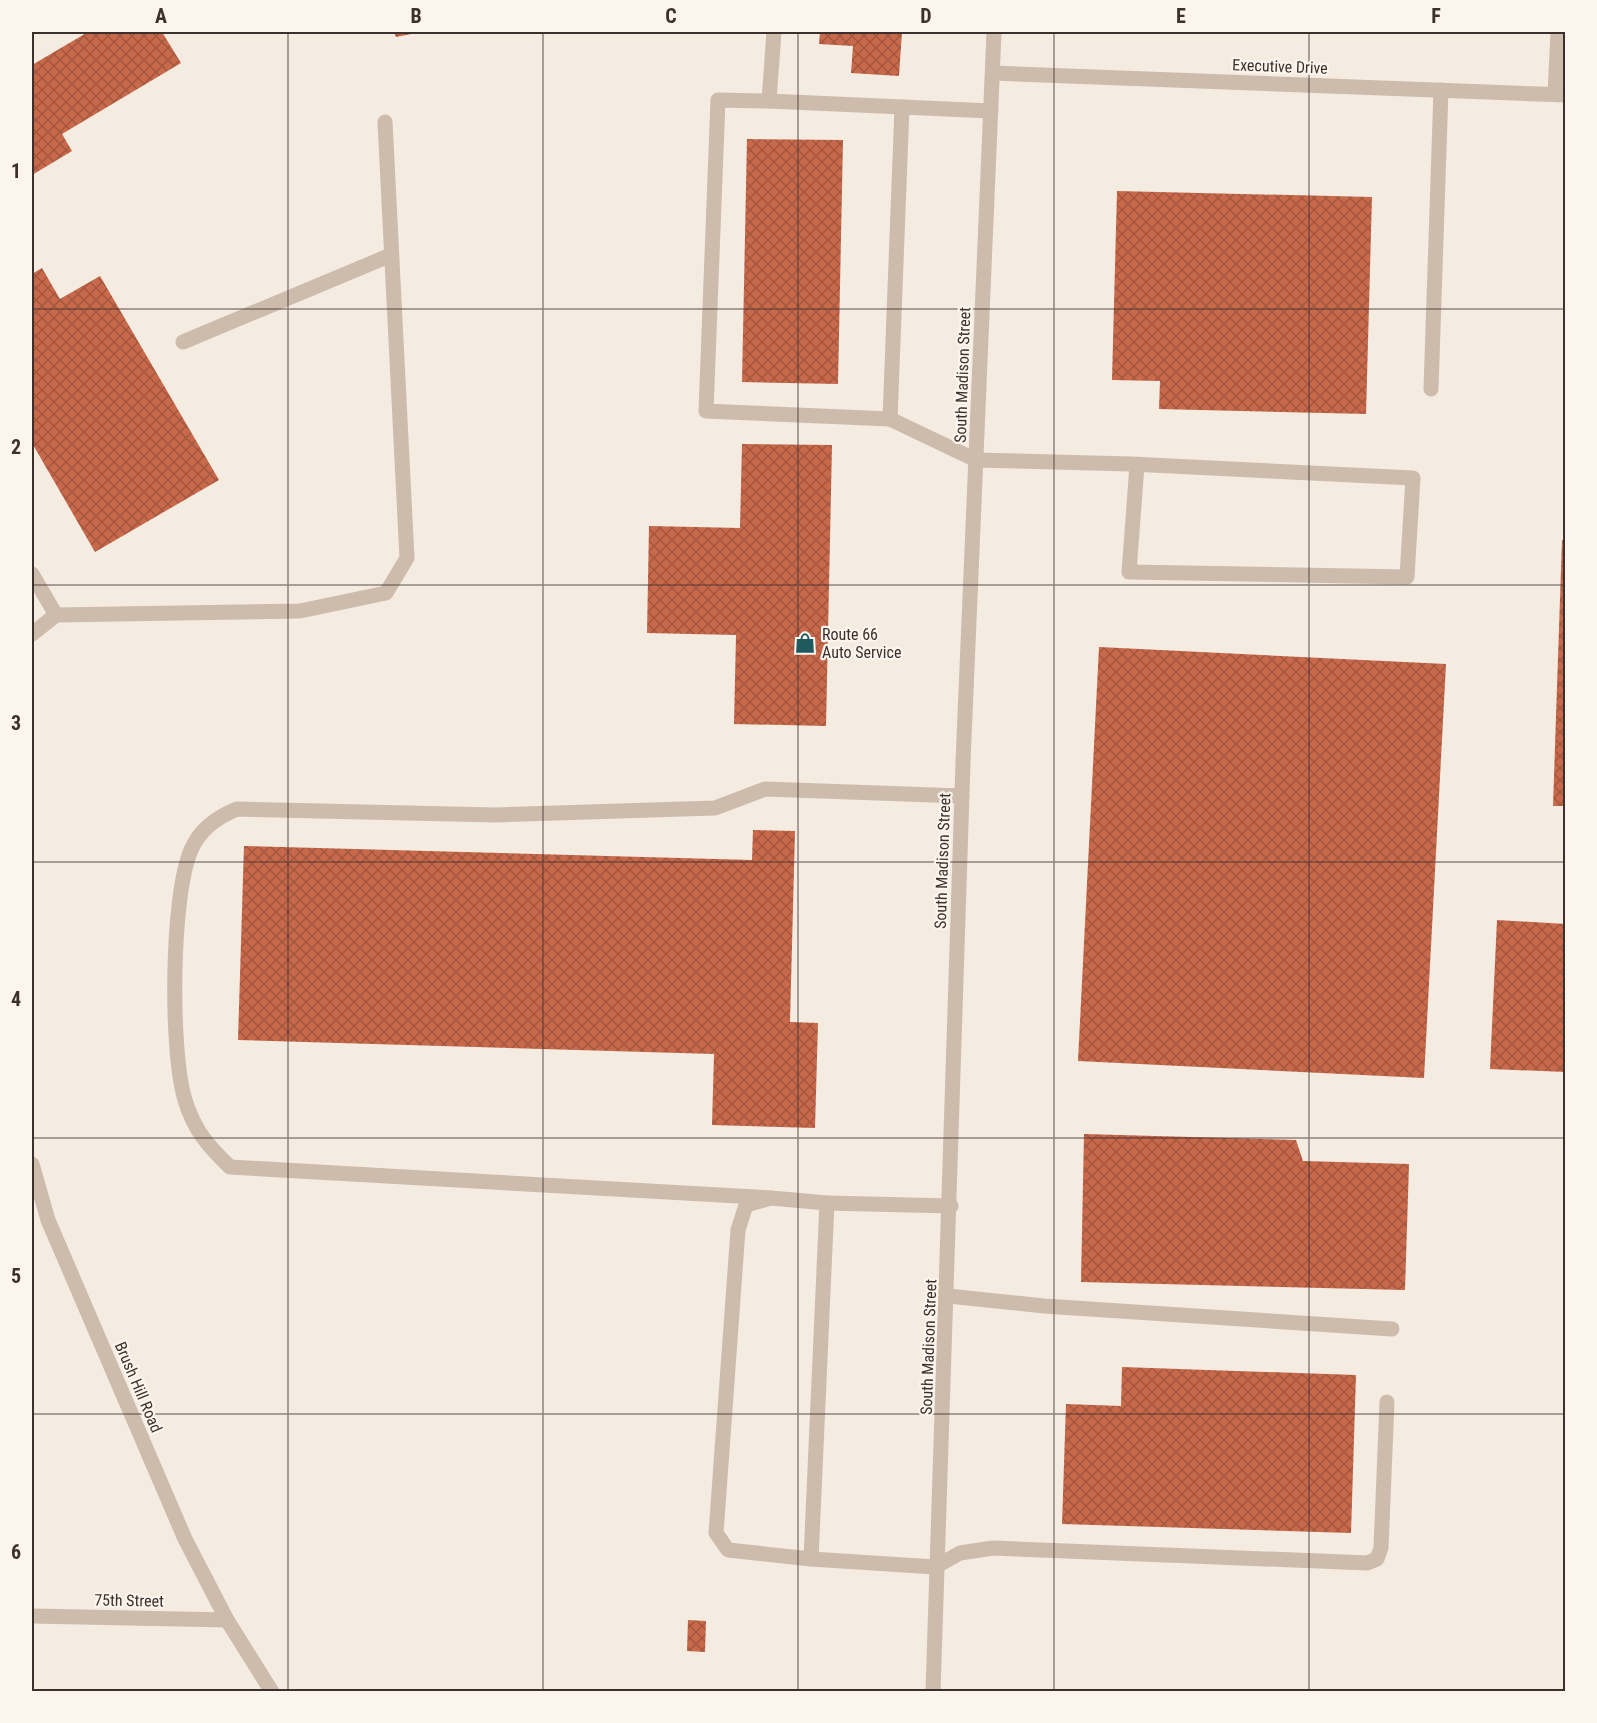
<svg xmlns="http://www.w3.org/2000/svg" width="1597" height="1723" viewBox="0 0 1597 1723" font-family="'Roboto Condensed',sans-serif">
<style>
.building{fill:url(#building-cross-hatch)}
.lines{fill:none;stroke-linecap:round;stroke-linejoin:round}
.service{stroke:#cdbbac;stroke-width:15}
.minor{stroke:#cdbbac;stroke-width:15}
.tertiary{stroke:#cdbbac;stroke-width:15}
.grid{fill:none;stroke:#3b302b;stroke-width:1.5;stroke-opacity:0.55}
.labels{text-anchor:middle;stroke-width:4.5;stroke-linejoin:round;paint-order:stroke}
.street-label{font-size:16px;fill:#3b302b;stroke:#fbf5ee}
.poi-label{font-size:16px;fill:#3b302b;stroke:#fbf5ee;text-anchor:start}
.neatline{fill:none;stroke:#3b302b;stroke-width:2}
.grid-label{font-size:20px;text-anchor:middle;font-weight:bold;fill:#3b302b}
</style>
<defs>
<pattern id="building-cross-hatch" width="8" height="8" patternUnits="userSpaceOnUse" patternTransform="scale(1.5)"><rect width="8" height="8" fill="#c8694b"/><path d="M0 0l8 8M0 8l8-8" fill="none" stroke="#a4573f"/></pattern>
</defs>
<rect width="100%" height="100%" fill="#f4ebe1"/>
<g class="building">
<polygon points="88,32 162,32 181,63 62,134 72,151 32,175 32,65"/>
<polygon points="394,32 416,32 416,33 396,37"/>
<polygon points="820,32 902,32 899,76 851,73 853,46 819,44"/>
<polygon points="747,139 843,140 838,384 742,382"/>
<polygon points="1117,191 1372,197 1366,414 1159,409 1160,381 1112,380"/>
<polygon points="42,268 60,299 100,276 219,480 95,552 32,443 32,274"/>
<polygon points="742,444 832,445 826,726 734,724 736,635 647,633 649,526 740,528"/>
<polygon points="1562,540 1566,540 1566,806 1553,806"/>
<polygon points="1099,647 1446,664 1424,1078 1078,1061"/>
<polygon points="753,830 795,831 790,1022 818,1023 815,1128 712,1125 714,1054 238,1040 244,846 752,860"/>
<polygon points="1497,920 1566,924 1566,1072 1490,1069"/>
<polygon points="1084,1134 1296,1140 1303,1161 1409,1164 1405,1290 1081,1282"/>
<polygon points="1122,1367 1356,1375 1351,1533 1062,1524 1066,1404 1121,1406"/>
<polygon points="688,1620 706,1621 705,1652 687,1651"/>
</g>
<g class="lines">
<g class="service">
<polyline points="774,32 769,101 991,111"/>
<polyline points="1555,94 1558,32"/>
<polyline points="769,101 718,100 706,411 890,419 902,107"/>
<polyline points="183,342 391,255"/>
<polyline points="1431,389 1441,90"/>
<polyline points="890,419 976,460 1131,464 1413,478 1407,577 1129,572 1137,465"/>
<polyline points="32,574 56,615 32,634"/>
<polyline points="56,615 300,611 386,593 407,558 385,122"/>
<path d="M771,1198L230,1167C208,1146 194,1130 185,1100C170,1051 171,896 191,850C200,829 217,817 237,809L496,815L715,808L765,789L962,796"/>
<polyline points="951,1206 827,1203 811,1559 935,1567 960,1553 993,1548 1367,1563 1377,1559 1381,1548 1387,1402"/>
<polyline points="948,1296 1044,1306 1392,1329"/>
<polyline points="811,1559 728,1550 716,1533 738,1230 746,1205 771,1198 827,1203"/>
</g>
<g class="minor">
<polyline points="993,73 1566,95"/>
<polyline points="32,1164 48,1220 185,1539 227,1620 272,1692"/>
<polyline points="32,1616 227,1620"/>
</g>
<polyline class="tertiary" points="933,1692 963,762 994,32"/>
</g>
<path class="grid" d="M288,32V1692M543,32V1692M798,32V1692M1054,32V1692M1309,32V1692M32,309H1566M32,585H1566M32,862H1566M32,1138H1566M32,1414H1566"/>
<defs>
<g id="shop-bare" transform="scale(1.62)"><path d="M-5-2.5h2.3a2.7 3.5 0 0 1 5.4 0H5L5.5 6h-11ZM-1.5-2.5h3a1.5 2.3 0 0 0-3 0Z" fill="#1f5a5e" stroke="#fbf5ee" stroke-width="2.5" paint-order="stroke"/></g>
</defs>
<g fill-rule="evenodd">
<use href="#shop-bare" x="805" y="643"/>
</g>
<g class="labels">
<g class="street-label">
<text transform="translate(1280 66) rotate(2)" y="6">Executive Drive</text>
<text transform="translate(962 375) rotate(-88)" y="6">South Madison Street</text>
<text transform="translate(942 861) rotate(-88)" y="6">South Madison Street</text>
<text transform="translate(928 1347) rotate(-88)" y="6">South Madison Street</text>
<text transform="translate(139 1387) rotate(67)" y="6">Brush Hill Road</text>
<text transform="translate(129 1600) rotate(1)" y="6">75th Street</text>
</g>
<g class="poi-label">
<text x="822" y="640">Route 66<tspan x="822" dy="18">Auto Service</tspan></text>
</g>
</g>
<rect width="1597" height="1723" fill="none" stroke="#fbf5ee" stroke-width="66"/>
<rect x="33" y="33" width="1531" height="1657" class="neatline"/>
<g class="grid-label">
<text x="161" y="23">A</text>
<text x="416" y="23">B</text>
<text x="671" y="23">C</text>
<text x="926" y="23">D</text>
<text x="1181" y="23">E</text>
<text x="1436" y="23">F</text>
<text x="16" y="178">1</text>
<text x="16" y="454">2</text>
<text x="16" y="730">3</text>
<text x="16" y="1006">4</text>
<text x="16" y="1283">5</text>
<text x="16" y="1559">6</text>
</g>
</svg>
